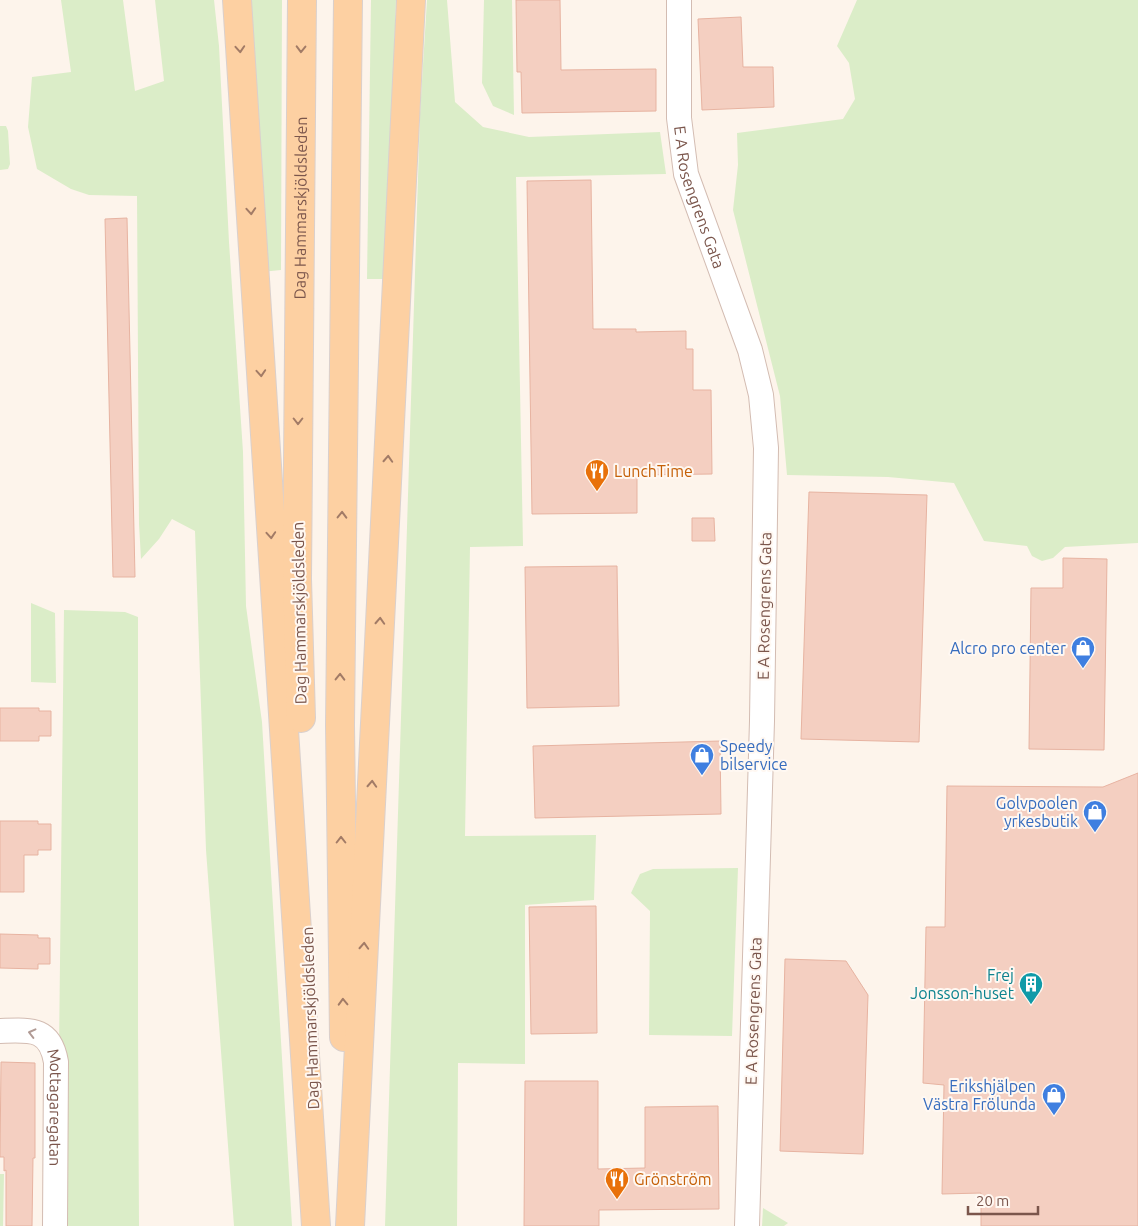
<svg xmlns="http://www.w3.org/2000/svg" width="1138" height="1226" viewBox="0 0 1138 1226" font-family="Ubuntu,sans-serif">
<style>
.green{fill:#dbedc8}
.building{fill:#f4cfc1;stroke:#e7b3a1}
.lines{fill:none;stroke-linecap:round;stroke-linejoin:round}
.street-casing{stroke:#d3bcb2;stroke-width:26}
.primary-casing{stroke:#dad0cd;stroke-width:30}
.street{stroke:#fff;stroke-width:24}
.primary{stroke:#fdd0a2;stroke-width:28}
.oneway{stroke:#a27b66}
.oneway2{stroke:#b09a94}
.labels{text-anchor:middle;stroke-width:4;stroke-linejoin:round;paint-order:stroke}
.street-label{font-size:16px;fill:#7b564c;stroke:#fff8f2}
.food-label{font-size:16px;fill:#c56008;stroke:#fff8f2;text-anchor:start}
.shop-label{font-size:16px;fill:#366cbe;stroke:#fff8f2;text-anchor:end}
.culture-label{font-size:16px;fill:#0d838f;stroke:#fff8f2;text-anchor:end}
</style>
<rect width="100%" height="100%" fill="#fdf4eb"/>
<g class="green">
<polygon points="61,0 123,0 135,91 164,81 155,0 214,0 219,46 229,242 243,452 246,606 262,722 292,1226 234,1226 206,850 195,531 172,519 159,539 141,559 139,524 137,196 89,195 71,189 37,169 28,127 32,77 71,72"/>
<polygon points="249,0 282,0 281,270 261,272"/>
<polygon points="371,0 396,0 386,279 367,279"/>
<polygon points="427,0 447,0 455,102 483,127 529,137 660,132 666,174 516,177 523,546 470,547 465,836 596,835 594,900 525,905 525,1064 458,1063 457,1226 385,1226 420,114"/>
<polygon points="484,0 512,0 514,115 493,106 482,83"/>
<polygon points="857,0 1138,0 1138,543 1065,547 1053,558 1042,561 1032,556 1027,546 984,541 954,483 888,477 787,475 780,396 733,210 738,165 737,133 843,119 855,99 849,63 837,46"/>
<polygon points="0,126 6,126 8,131 10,164 8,169 0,170"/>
<polygon points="31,603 55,613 56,683 31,682"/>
<polygon points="64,610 125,612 138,617 138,1029 139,1226 57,1226"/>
<polygon points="738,868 732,1036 649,1035 650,911 631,893 640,874 653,869"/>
<polygon points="0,1174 4,1174 3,1226 0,1226"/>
<polygon points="763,1208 788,1223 784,1226 762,1226"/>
</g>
<g class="building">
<polygon points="516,0 560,0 561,70 656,69 656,111 522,113 521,72 517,72"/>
<polygon points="741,17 743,67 773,67 774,107 702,110 698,19"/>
<polygon points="591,180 593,329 636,329 636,332 686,331 686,349 693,349 693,390 711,390 712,474 637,475 637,513 532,514 527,181"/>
<polygon points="127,218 135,577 113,577 105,219"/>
<polygon points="809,492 927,495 919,742 801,739"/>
<polygon points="692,518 714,518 715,541 692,541"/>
<polygon points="1063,558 1107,559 1104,750 1029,749 1031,588 1063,588"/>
<polygon points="617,566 619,706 527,708 525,567"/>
<polygon points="0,708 39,708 39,711 51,711 51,736 39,736 39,741 0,741"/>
<polygon points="720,741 721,814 535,818 533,746"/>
<polygon points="1138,773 1138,1226 981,1226 981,1193 942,1194 944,1085 923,1083 926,927 945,927 947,786 1103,787"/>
<polygon points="0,821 38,821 38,824 51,824 51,850 38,850 38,855 24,855 24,892 0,892"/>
<polygon points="596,906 597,1033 531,1034 529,907"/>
<polygon points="0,934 38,935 38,938 50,938 50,964 38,964 38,969 0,968"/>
<polygon points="785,959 846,961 868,995 863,1154 780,1151"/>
<polygon points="1,1062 35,1063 35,1158 33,1158 32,1226 6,1226 6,1170 4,1171 4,1157 0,1157"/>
<polygon points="525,1081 598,1081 598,1169 645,1168 645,1107 718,1106 719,1209 599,1210 599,1226 524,1226"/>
</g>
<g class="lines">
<g class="street-casing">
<g id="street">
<path id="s1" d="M679,0V118L686,174L750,350L761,395L766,448L762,721L747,1226"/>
<path id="s2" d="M0,1031C30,1030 50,1027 56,1062L55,1226"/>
</g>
</g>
<g class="primary-casing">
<g id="primary">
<polyline points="237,0 316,1226"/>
<path id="s3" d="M301,718L297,579L302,0"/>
<polyline points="344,1037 340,725 348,0"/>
<polyline points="350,1226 411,0"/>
</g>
</g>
<use href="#street" class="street"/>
<use href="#primary" class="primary"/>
</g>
<defs><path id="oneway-chevron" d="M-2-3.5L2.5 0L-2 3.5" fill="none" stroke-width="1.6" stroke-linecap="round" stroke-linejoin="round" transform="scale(1.25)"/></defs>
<g class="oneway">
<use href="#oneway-chevron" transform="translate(240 49) rotate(86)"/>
<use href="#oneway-chevron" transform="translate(301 49) rotate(91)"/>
<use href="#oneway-chevron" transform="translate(251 211) rotate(86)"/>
<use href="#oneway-chevron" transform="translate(261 373) rotate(86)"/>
<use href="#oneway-chevron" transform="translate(298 421) rotate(90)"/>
<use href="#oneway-chevron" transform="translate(388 459) rotate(-87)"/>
<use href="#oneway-chevron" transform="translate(342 515) rotate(-89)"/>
<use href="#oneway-chevron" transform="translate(271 535) rotate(86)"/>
<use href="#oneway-chevron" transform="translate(380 621) rotate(-87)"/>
<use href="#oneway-chevron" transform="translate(340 677) rotate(-89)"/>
<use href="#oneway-chevron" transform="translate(372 784) rotate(-87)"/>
<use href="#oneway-chevron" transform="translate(341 840) rotate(-90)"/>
<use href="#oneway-chevron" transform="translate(364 946) rotate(-87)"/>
<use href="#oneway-chevron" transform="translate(343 1002) rotate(-92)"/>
</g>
<use class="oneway2" href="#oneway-chevron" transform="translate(32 1033) rotate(-166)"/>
<defs>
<g id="restaurant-pin" transform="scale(1.25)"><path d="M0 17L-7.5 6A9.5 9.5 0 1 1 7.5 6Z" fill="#e8710a" stroke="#fff8f2"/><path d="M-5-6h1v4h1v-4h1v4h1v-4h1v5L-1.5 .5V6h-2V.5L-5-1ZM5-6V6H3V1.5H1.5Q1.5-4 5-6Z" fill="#fff"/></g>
<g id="shop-pin" transform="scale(1.25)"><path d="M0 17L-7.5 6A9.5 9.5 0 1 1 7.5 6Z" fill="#3f7fe0" stroke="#fff8f2"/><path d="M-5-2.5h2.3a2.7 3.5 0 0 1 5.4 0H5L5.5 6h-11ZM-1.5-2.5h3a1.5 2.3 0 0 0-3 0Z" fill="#fff"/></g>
<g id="building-pin" transform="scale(1.25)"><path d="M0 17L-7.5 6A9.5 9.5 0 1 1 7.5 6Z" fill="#0f9aa8" stroke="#fff8f2"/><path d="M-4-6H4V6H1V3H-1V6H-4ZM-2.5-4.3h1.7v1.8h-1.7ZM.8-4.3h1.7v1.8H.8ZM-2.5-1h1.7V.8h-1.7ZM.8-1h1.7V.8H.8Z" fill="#fff"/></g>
</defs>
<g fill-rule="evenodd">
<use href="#restaurant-pin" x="597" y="471"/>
<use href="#shop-pin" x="1083" y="648"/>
<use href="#shop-pin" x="702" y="755"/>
<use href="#shop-pin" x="1095" y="812"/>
<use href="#building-pin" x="1031" y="984"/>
<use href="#shop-pin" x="1054" y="1095"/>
<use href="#restaurant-pin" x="617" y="1179"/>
</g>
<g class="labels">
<g class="street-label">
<text dy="6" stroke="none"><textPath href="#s1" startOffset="200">E A Rosengrens Gata</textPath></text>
<text dy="6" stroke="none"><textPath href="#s3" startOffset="510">Dag Hammarskjöldsleden</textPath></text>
<text transform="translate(764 606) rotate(-89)" y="6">E A Rosengrens Gata</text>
<text transform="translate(299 613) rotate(-91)" y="6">Dag Hammarskjöldsleden</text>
<text transform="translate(753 1011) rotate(-88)" y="6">E A Rosengrens Gata</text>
<text transform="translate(310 1018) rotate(-92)" y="6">Dag Hammarskjöldsleden</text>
<text dy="6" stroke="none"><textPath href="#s2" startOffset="119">Mottagaregatan</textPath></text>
</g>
<g class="food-label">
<text x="614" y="477">LunchTime</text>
<text x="634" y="1185">Grönström</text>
</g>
<g class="shop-label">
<text x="1066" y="654">Alcro pro center</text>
<text x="720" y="752" text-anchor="start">Speedy<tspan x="720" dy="18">bilservice</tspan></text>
<text x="1078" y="809">Golvpoolen<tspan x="1078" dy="18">yrkesbutik</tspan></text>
<text x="1036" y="1092">Erikshjälpen<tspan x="1036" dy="18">Västra Frölunda</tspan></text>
</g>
<g class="culture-label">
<text x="1014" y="981">Frej<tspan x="1014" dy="18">Jonsson-huset</tspan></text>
</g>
</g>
<path d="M968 1206v8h70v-8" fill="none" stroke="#7b564c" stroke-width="2.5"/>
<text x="976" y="1206" font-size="15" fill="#7b564c" stroke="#fff8f2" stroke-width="4" paint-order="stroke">20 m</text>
</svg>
